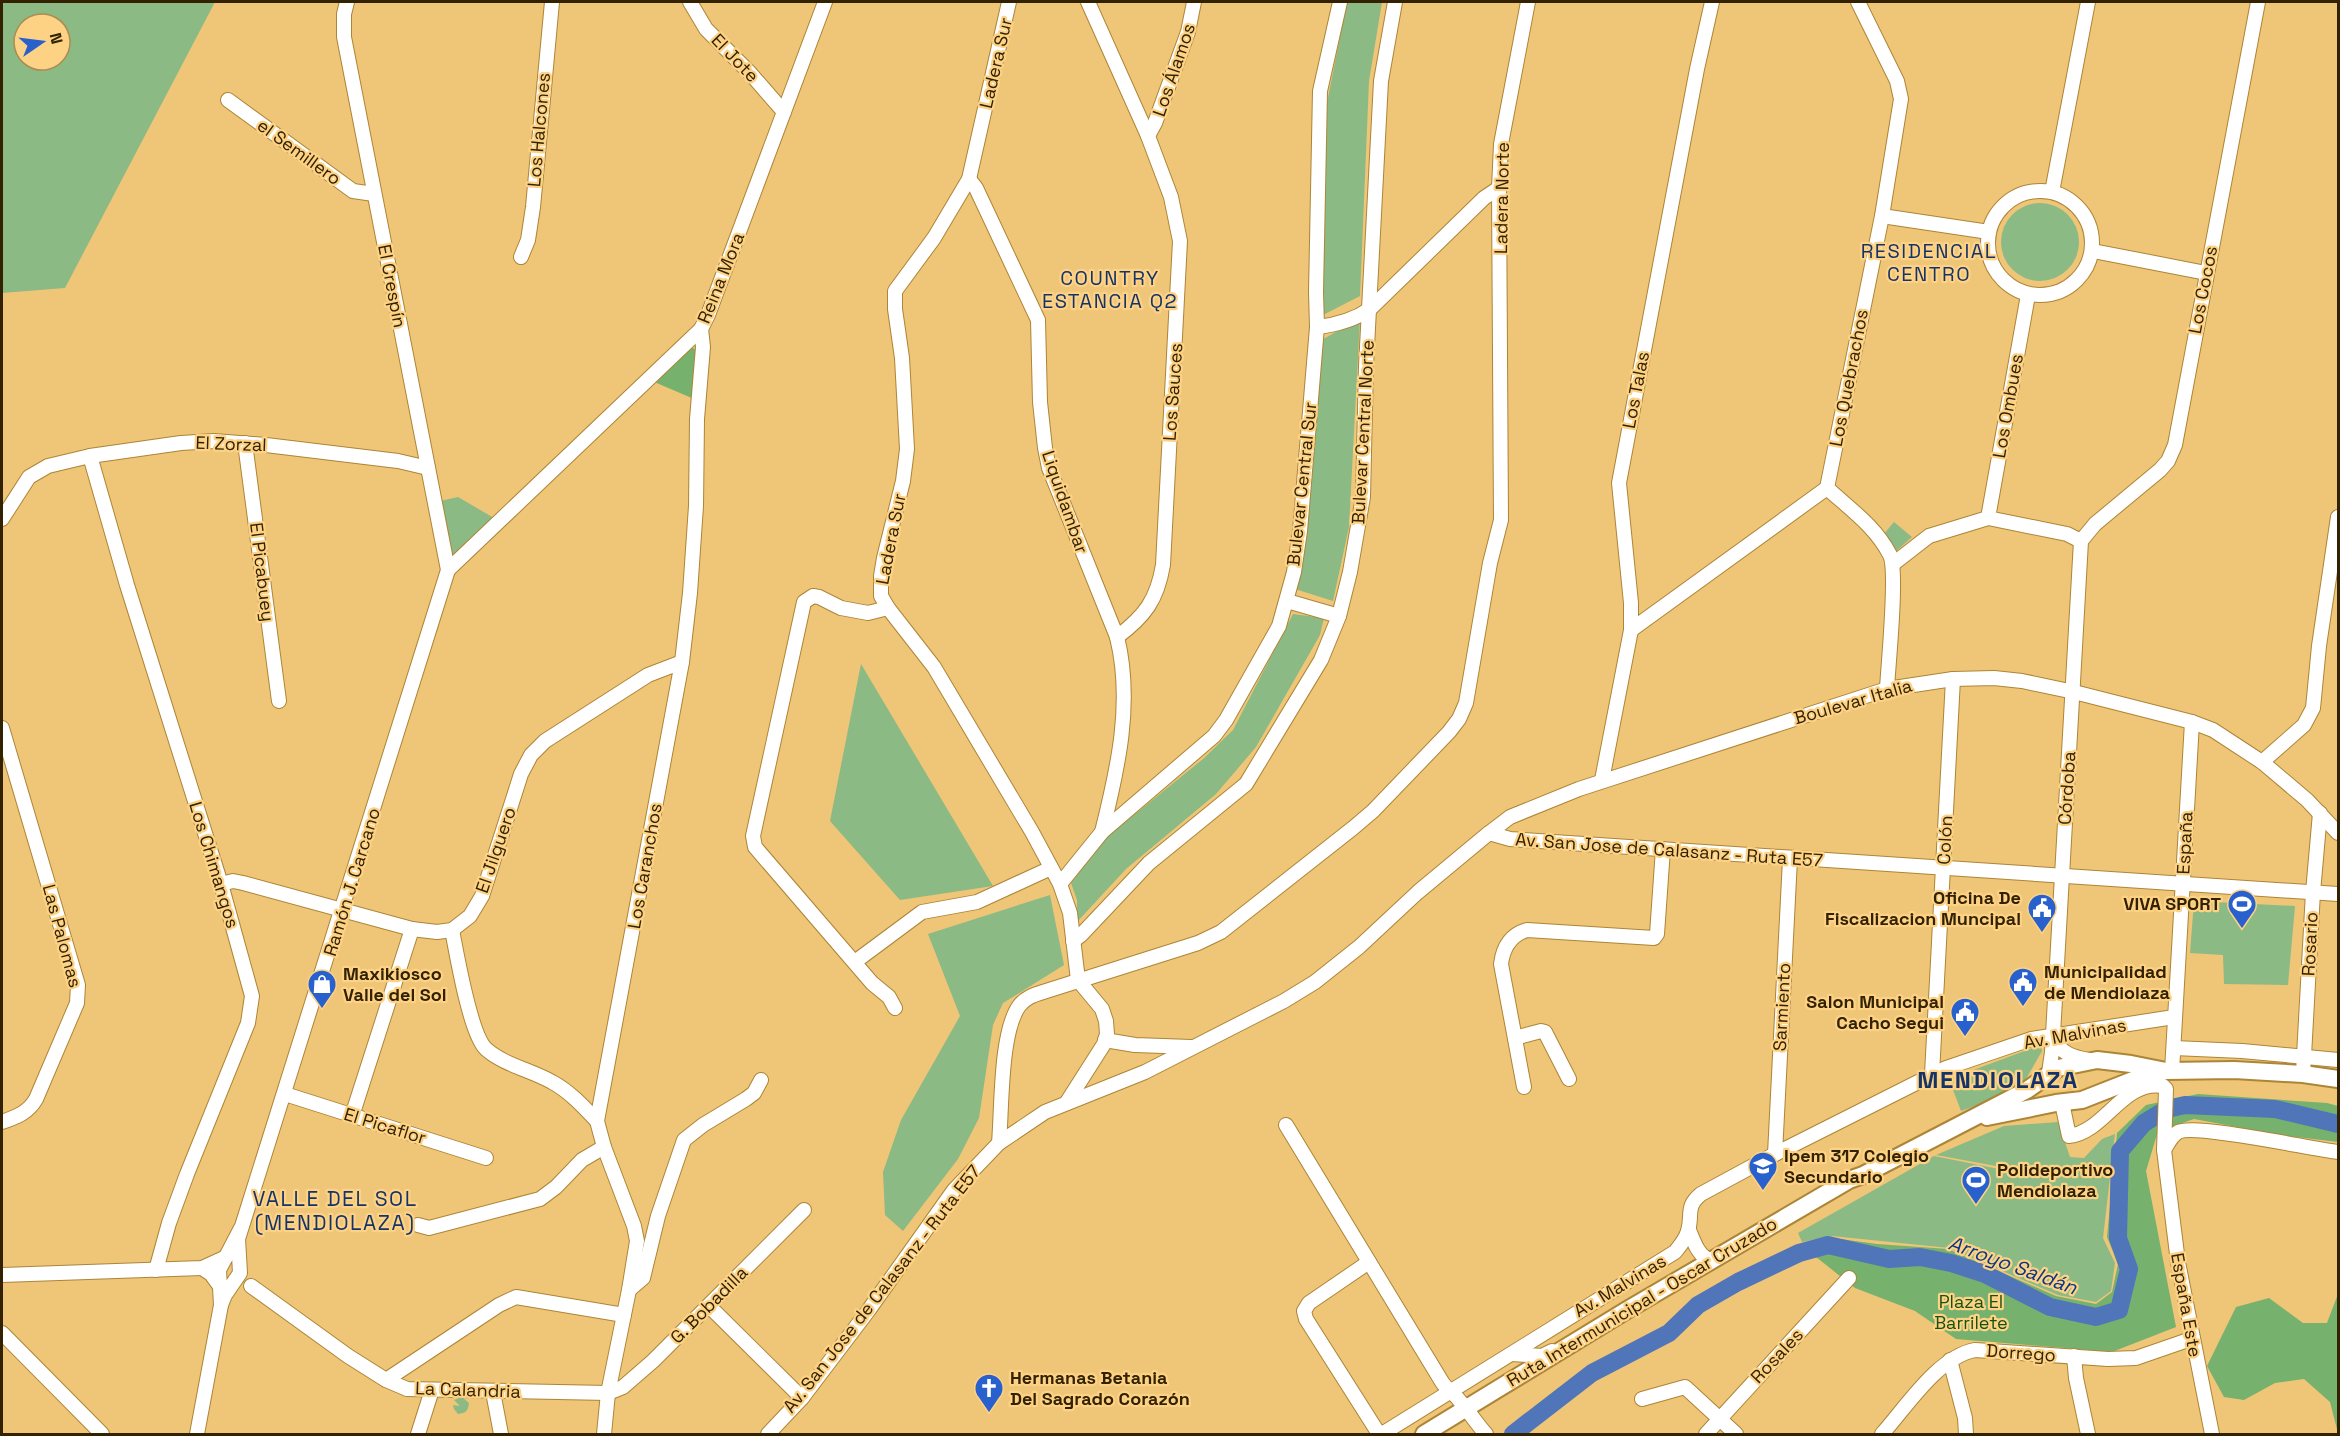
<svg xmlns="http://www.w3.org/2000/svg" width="2340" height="1436" viewBox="0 0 2340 1436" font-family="'Space Grotesk',sans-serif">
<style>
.green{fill:#8bba84;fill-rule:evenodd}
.forest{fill:#76b16e}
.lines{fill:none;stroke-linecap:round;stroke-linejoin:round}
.river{stroke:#5075b8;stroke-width:18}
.minor-casing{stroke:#ad8536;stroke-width:16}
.major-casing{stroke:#ad8536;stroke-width:20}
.minor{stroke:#fff;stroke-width:14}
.major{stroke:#fff;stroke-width:16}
.labels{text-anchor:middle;stroke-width:4.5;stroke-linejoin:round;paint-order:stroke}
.street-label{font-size:18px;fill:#322201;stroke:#fdd285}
.poi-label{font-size:18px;font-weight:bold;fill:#322201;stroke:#fdd285;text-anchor:start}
.park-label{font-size:18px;fill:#16520f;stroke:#fdd285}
.neighbourhood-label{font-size:20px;letter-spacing:1.5px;fill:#163368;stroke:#fdd285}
.water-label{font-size:20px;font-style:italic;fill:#0a3586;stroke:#fdd285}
.quarter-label{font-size:21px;letter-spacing:1.5px;fill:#163368;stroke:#fdd285}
.district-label{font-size:24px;font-weight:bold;letter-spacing:1.5px;fill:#163368;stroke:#fdd285}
</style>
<rect width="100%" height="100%" fill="#efc578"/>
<g class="green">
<path d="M2,2H215L65,288L2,293ZM24,24H60V60H24Z"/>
<polygon points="1347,2 1382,2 1369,81 1360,296 1321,316 1324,118"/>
<circle cx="2040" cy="242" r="39"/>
<polygon points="1360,318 1349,527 1333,601 1295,589 1320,341"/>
<polygon points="458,497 494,518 451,558 440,501"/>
<polygon points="1894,522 1912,537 1895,552 1883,535"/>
<polygon points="1293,614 1324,618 1320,635 1256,747 1216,794 1126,869 1077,922 1077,900 1071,883 1103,840 1203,759 1233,730"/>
<polygon points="861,664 993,886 900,900 830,821"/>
<polygon points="1050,895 1064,965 1003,1003 993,1025 979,1118 958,1159 903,1231 885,1215 883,1172 901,1120 960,1016 928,934"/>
<polygon points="2194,901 2295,906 2288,985 2224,984 2223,955 2190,953"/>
<polygon points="2041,1045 2042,1051 2022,1086 2000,1097 1961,1111 1949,1079"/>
<polygon points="2058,1122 2070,1157 2084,1158 2102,1139 2115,1134 2103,1238 2115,1263 2111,1291 2096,1302 2058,1295 1949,1248 1832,1236 1802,1242 1798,1233 1934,1156 2004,1170 2062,1178 1936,1155 2004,1126"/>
<path d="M462,1397L469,1403C468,1411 466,1413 458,1414L454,1409L453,1405L460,1406L454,1400Z"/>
</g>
<g class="forest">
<polygon points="691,347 698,351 694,399 652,381"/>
<polygon points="2198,1094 2327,1103 2338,1106 2338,1142 2280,1135 2194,1119 2158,1131 2146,1171 2176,1327 2112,1352 1956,1339 1915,1311 1855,1288 1801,1245 1833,1238 1877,1244 1948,1249 2056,1296 2096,1304 2112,1292 2118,1264 2107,1237 2117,1133 2146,1105"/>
<polygon points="2338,1294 2338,1433 2330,1402 2304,1379 2275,1383 2244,1400 2224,1397 2207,1366 2236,1307 2269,1298 2303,1323 2327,1323"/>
</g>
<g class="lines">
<polyline class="river" points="1513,1434 1592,1373 1669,1333 1698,1305 1738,1282 1799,1253 1828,1245 1889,1259 1920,1257 1951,1263 1985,1274 2050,1307 2096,1317 2119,1310 2129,1269 2118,1238 2120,1151 2144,1123 2167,1109 2185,1105 2275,1109 2338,1124"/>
<g class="minor-casing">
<g id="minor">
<polyline points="690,2 706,29 750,73 784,112"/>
<polyline points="1009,2 969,179 934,238 895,291 895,309 902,358 907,449 903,481 884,558 881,576 881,596 888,608 934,667 1032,832 1060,884 1070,913 1078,980 1102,1009 1106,1021 1107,1034 1104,1044 1067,1102"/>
<path d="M1088,2L1148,136L1171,197L1180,241L1163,565C1157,600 1145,616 1117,637"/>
<polyline points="228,100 353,191 374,194"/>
<polyline points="1148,136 1155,123 1188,32 1194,2"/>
<path d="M969,179L976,188L1038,320L1040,402L1045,448L1049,468L1117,637C1133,702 1118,768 1102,832"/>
<circle cx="2040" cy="243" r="52"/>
<polyline points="2052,192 2088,2"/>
<polyline points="1882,216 1989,232"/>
<polyline points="2093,251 2206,273"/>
<polyline points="521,257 528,240 533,207 552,2"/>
<path d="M1317,327C1336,325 1354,320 1370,309L1484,198L1499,188"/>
<polyline points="245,443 279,701"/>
<polyline points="90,456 127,585 221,884 252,996 248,1023 187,1174 169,1223 156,1270"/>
<polyline points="1827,488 1882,216 1901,99 1897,81 1858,2"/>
<path d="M1827,488C1850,509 1876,527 1890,555C1898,571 1888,666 1887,689"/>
<polyline points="1988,518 2028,295"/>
<polyline points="2,519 29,477 48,466 90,456 181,443 214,441 266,445 398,461 428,468"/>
<polyline points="2081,541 2095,524 2160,470 2168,461 2175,445 2258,2"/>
<polyline points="1893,564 1929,536 1988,518 2067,534 2081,541"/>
<polyline points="448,570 701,329 708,315 825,2"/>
<polyline points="1287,601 1339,616"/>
<polyline points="888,608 868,613 841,608 819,597 813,596 804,602 753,836 755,847 872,983 889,997 895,1008"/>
<polyline points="1631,630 1827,488"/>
<path d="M2,728L78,985L77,1003L36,1099C28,1113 16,1117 2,1122"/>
<polyline points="2262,762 2304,725 2313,708 2319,646 2338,517"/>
<polyline points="1602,780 1631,630 1631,603 1619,483 1697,69 1712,2"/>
<polyline points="1489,833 1510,817 1579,789 1887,689 1953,679 1994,678 2022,681 2074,692 2192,722 2213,730 2262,762 2307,800 2338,833"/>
<polyline points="221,884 233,881 243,883 412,929 437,932 452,930 470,916 482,896 521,774 531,755 545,741 648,675 682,662"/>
<polyline points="1060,884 1102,832 1214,736 1226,720 1279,626 1294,572 1300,531 1317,327 1316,292 1320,91 1340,2"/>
<path d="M452,930C457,955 470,1034 486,1049C504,1065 531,1070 552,1082C569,1091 583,1106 597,1121"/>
<polyline points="1073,941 1081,935 1149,863 1246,784 1321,660 1339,616 1350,572 1363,497 1366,366 1381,81 1395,2"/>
<polyline points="856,961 922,912 977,902 1051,868"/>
<path d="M2053,1037C2061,1054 2072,1057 2089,1060"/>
<polyline points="1515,1038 1541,1031 1545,1032 1569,1079"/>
<polyline points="1105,1040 1135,1045 1191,1047"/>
<polyline points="2174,1048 2242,1051 2338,1060"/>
<polyline points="2172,1071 2192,722"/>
<polyline points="2049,1073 2052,1052 2081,541"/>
<polyline points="1932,1074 1953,679"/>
<polyline points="2303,1074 2313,892 2320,813"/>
<path d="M1524,1087L1501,964C1503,948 1510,935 1527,930L1654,938L1657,934L1663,849"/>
<polyline points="285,1094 486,1158"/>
<path d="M2062,1103L2069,1136C2105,1132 2123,1079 2163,1086L2166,1089L2164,1150L2178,1262L2212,1434"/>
<polyline points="352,1116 412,929"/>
<path d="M1286,1125L1442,1382C1447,1390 1454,1393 1459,1400C1468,1410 1476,1423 1486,1434"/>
<path d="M999,1143C1002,1108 1000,1033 1019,1006C1025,998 1033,995 1043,992L1198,943L1221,932L1353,828L1373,811L1449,732L1459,719L1466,703L1490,563L1501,520L1499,188L1501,144L1528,2"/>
<path d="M2164,1150C2168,1144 2171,1136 2178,1132C2195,1123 2311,1149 2338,1152"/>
<polyline points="1775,1154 1790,859"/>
<polyline points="418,1225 429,1228 540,1199 556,1187 582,1160 604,1147"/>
<polyline points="241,1228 219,1270 221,1305 225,1295 240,1273 238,1239 448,570 344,37 344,14 347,2"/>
<path d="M1689,1230C1694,1242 1698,1256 1711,1261"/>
<polyline points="1369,1262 1309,1303 1304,1311 1306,1319 1379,1434"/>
<polyline points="202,1268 211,1274 219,1285"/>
<polyline points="2,1275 202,1268 226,1257"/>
<polyline points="251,1286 348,1356 386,1380 407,1389 608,1393 623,1387 653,1361 804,1210"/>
<polyline points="629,1290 643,1278 658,1216 684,1140 703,1125 746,1099 754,1093 761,1080"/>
<polyline points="709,1306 802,1398"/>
<polyline points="2,1333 102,1434"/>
<polyline points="1512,1354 1542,1356 1552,1351"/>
<polyline points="2074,1356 2076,1378 2088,1434"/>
<polyline points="1950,1360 1965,1418 1966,1434"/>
<polyline points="386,1380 499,1305 516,1297 624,1315"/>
<polyline points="493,1392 501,1434"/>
<polyline points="1642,1399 1685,1387 1736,1434"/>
<polyline points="197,1434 221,1305"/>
<polyline points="418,1434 432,1390"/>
<polyline points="604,1434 608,1393 629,1290 637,1241 634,1226 604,1147 597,1121 682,662 690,593 696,506 697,419 703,347 701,329"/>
<polyline points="768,1434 802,1398 868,1311 954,1190 999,1143 1045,1112 1145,1072 1284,1001 1315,982 1359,947 1418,892 1489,833 1510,839 2338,894"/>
<path d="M1382,1434L1675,1252C1680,1246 1686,1239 1688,1231C1693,1214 1685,1207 1701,1194L1775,1154L1946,1068L2031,1039L2174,1017"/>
<polyline points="1706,1434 1849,1278"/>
<path d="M1882,1434C1907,1406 1938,1357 1975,1350L2108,1359L2136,1358L2191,1339"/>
</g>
</g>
<g class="major-casing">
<g id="major">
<polyline points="1987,1117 2056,1103 2082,1100 2138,1078 2166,1071 2234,1070 2303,1074 2338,1079"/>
<polyline points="1424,1434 1627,1310 1849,1180 1863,1175 2027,1090 2058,1068 2097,1060 2131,1064 2166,1071"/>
</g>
</g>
<use href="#minor" class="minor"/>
<use href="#major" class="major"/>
</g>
<defs>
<g id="stadium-pin" transform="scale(1.5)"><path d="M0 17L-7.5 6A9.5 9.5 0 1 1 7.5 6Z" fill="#2861ce" stroke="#fdd285"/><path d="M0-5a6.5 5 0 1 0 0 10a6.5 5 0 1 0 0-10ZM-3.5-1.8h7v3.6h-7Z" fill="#fff"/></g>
<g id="civic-pin" transform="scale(1.5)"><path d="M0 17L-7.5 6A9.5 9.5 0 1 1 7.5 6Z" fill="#2861ce" stroke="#fdd285"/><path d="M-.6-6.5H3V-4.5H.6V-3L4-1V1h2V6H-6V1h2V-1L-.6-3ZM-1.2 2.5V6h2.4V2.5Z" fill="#fff"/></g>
<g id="shop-pin" transform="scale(1.5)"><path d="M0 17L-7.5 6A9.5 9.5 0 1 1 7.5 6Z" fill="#2861ce" stroke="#fdd285"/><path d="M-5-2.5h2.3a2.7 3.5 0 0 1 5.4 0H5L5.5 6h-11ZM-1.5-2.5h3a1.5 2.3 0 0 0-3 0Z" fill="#fff"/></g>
<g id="school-pin" transform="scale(1.5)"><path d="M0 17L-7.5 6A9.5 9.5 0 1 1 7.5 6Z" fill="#2861ce" stroke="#fdd285"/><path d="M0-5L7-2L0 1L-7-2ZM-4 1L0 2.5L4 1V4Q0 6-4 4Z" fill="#fff"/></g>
<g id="church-pin" transform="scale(1.5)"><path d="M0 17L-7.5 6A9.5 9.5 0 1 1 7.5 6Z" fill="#2861ce" stroke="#fdd285"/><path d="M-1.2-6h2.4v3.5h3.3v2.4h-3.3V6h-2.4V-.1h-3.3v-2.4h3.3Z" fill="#fff"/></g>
</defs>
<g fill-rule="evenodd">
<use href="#stadium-pin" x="2242" y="904"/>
<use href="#civic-pin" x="2042" y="908"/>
<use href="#civic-pin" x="2023" y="982"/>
<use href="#shop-pin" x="322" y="984"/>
<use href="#civic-pin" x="1965" y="1012"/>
<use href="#school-pin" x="1763" y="1166"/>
<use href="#stadium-pin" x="1976" y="1180"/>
<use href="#church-pin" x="989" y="1388"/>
</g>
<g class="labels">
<g class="street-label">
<text transform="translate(735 58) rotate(46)" y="6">El Jote</text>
<text transform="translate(996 63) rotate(-77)" y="6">Ladera Sur</text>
<text transform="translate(1174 70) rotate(-71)" y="6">Los Álamos</text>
<text transform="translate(539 130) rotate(-85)" y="6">Los Halcones</text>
<text transform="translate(299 152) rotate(36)" y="6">el Semillero</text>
<text transform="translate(1502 198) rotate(-89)" y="6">Ladera Norte</text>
<text transform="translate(721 278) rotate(-68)" y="6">Reina Mora</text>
<text transform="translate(392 286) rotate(79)" y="6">El Crespín</text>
<text transform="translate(2203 290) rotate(-79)" y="6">Los Cocos</text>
<text transform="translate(1849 378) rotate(-79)" y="6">Los Quebrachos</text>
<text transform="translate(1636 390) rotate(-79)" y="6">Los Talas</text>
<text transform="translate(1173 392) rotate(-86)" y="6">Los Sauces</text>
<text transform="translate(2008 406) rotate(-80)" y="6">Los Ombues</text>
<text transform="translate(1363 432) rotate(-87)" y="6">Bulevar Central Norte</text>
<text transform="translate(231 444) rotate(2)" y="6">El Zorzal</text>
<text transform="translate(1302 484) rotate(-84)" y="6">Bulevar Central Sur</text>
<text transform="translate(1065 502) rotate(71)" y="6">Liquidambar</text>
<text transform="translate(891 539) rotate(-79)" y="6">Ladera Sur</text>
<text transform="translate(262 572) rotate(83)" y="6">El Picabuey</text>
<text transform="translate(1853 702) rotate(-16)" y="6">Boulevar Italia</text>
<text transform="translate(2067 788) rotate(-86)" y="6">Córdoba</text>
<text transform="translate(1945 840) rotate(-87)" y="6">Colón</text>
<text transform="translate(2185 843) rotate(-87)" y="6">España</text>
<text transform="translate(496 850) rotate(-71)" y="6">El Jilguero</text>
<text transform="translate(1669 850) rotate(4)" y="6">Av. San Jose de Calasanz - Ruta E57</text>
<text transform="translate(214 865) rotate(73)" y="6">Los Chimangos</text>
<text transform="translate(645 866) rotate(-80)" y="6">Los Caranchos</text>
<text transform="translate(352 882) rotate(-73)" y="6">Ramón J. Carcano</text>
<text transform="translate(62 936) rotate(75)" y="6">Las Palomas</text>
<text transform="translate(2310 944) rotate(-87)" y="6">Rosario</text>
<text transform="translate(1782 1007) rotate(-87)" y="6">Sarmiento</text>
<text transform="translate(2075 1034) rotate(-10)" y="6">Av. Malvinas</text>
<text transform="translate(385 1126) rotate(17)" y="6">El Picaflor</text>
<text transform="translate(1620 1286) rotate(-31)" y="6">Av. Malvinas</text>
<text transform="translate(882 1289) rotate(-52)" y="6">Av. San Jose de Calasanz - Ruta E57</text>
<text transform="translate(1642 1302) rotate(-31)" y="6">Ruta Intermunicipal - Oscar Cruzado</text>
<text transform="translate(709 1305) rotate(-45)" y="6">G. Bobadilla</text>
<text transform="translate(2186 1305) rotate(80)" y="6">España Este</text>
<text transform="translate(2021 1353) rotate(4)" y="6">Dorrego</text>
<text transform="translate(1777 1356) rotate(-47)" y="6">Rosales</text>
<text transform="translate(468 1390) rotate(2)" y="6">La Calandria</text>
</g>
<g class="poi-label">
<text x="2021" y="904" text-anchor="end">Oficina De<tspan x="2021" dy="21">Fiscalizacion Muncipal</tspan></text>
<text x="2221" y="910" text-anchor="end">VIVA SPORT</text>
<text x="2044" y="978">Municipalidad<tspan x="2044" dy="21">de Mendiolaza</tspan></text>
<text x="343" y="980">Maxikiosco<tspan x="343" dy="21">Valle del Sol</tspan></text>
<text x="1944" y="1008" text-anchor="end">Salon Municipal<tspan x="1944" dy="21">Cacho Segui</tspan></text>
<text x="1784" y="1162">Ipem 317 Colegio<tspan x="1784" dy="21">Secundario</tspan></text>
<text x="1997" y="1176">Polideportivo<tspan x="1997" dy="21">Mendiolaza</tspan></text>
<text x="1010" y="1384">Hermanas Betania<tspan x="1010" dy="21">Del Sagrado Corazón</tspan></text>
</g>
<g class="park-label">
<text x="1971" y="1308">Plaza El<tspan x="1971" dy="21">Barrilete</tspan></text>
</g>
<g class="neighbourhood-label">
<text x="1929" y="258">RESIDENCIAL<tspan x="1929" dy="23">CENTRO</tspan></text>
<text x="1110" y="285">COUNTRY<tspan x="1110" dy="23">ESTANCIA Q2</tspan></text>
</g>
<g class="water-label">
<text transform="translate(2013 1265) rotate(20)" y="7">Arroyo Saldán</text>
</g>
<g class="quarter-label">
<text x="335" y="1206">VALLE DEL SOL<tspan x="335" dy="24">(MENDIOLAZA)</tspan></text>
</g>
<g class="district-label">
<text x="1998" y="1088">MENDIOLAZA</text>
</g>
</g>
<rect width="2340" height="1436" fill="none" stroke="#322201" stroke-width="6"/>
<g transform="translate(42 42) rotate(76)"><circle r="28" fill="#fdd285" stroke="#ac8c50" stroke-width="1.5"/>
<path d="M0-4.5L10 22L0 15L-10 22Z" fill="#2861ce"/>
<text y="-9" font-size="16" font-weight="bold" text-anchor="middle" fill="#322201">N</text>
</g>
</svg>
